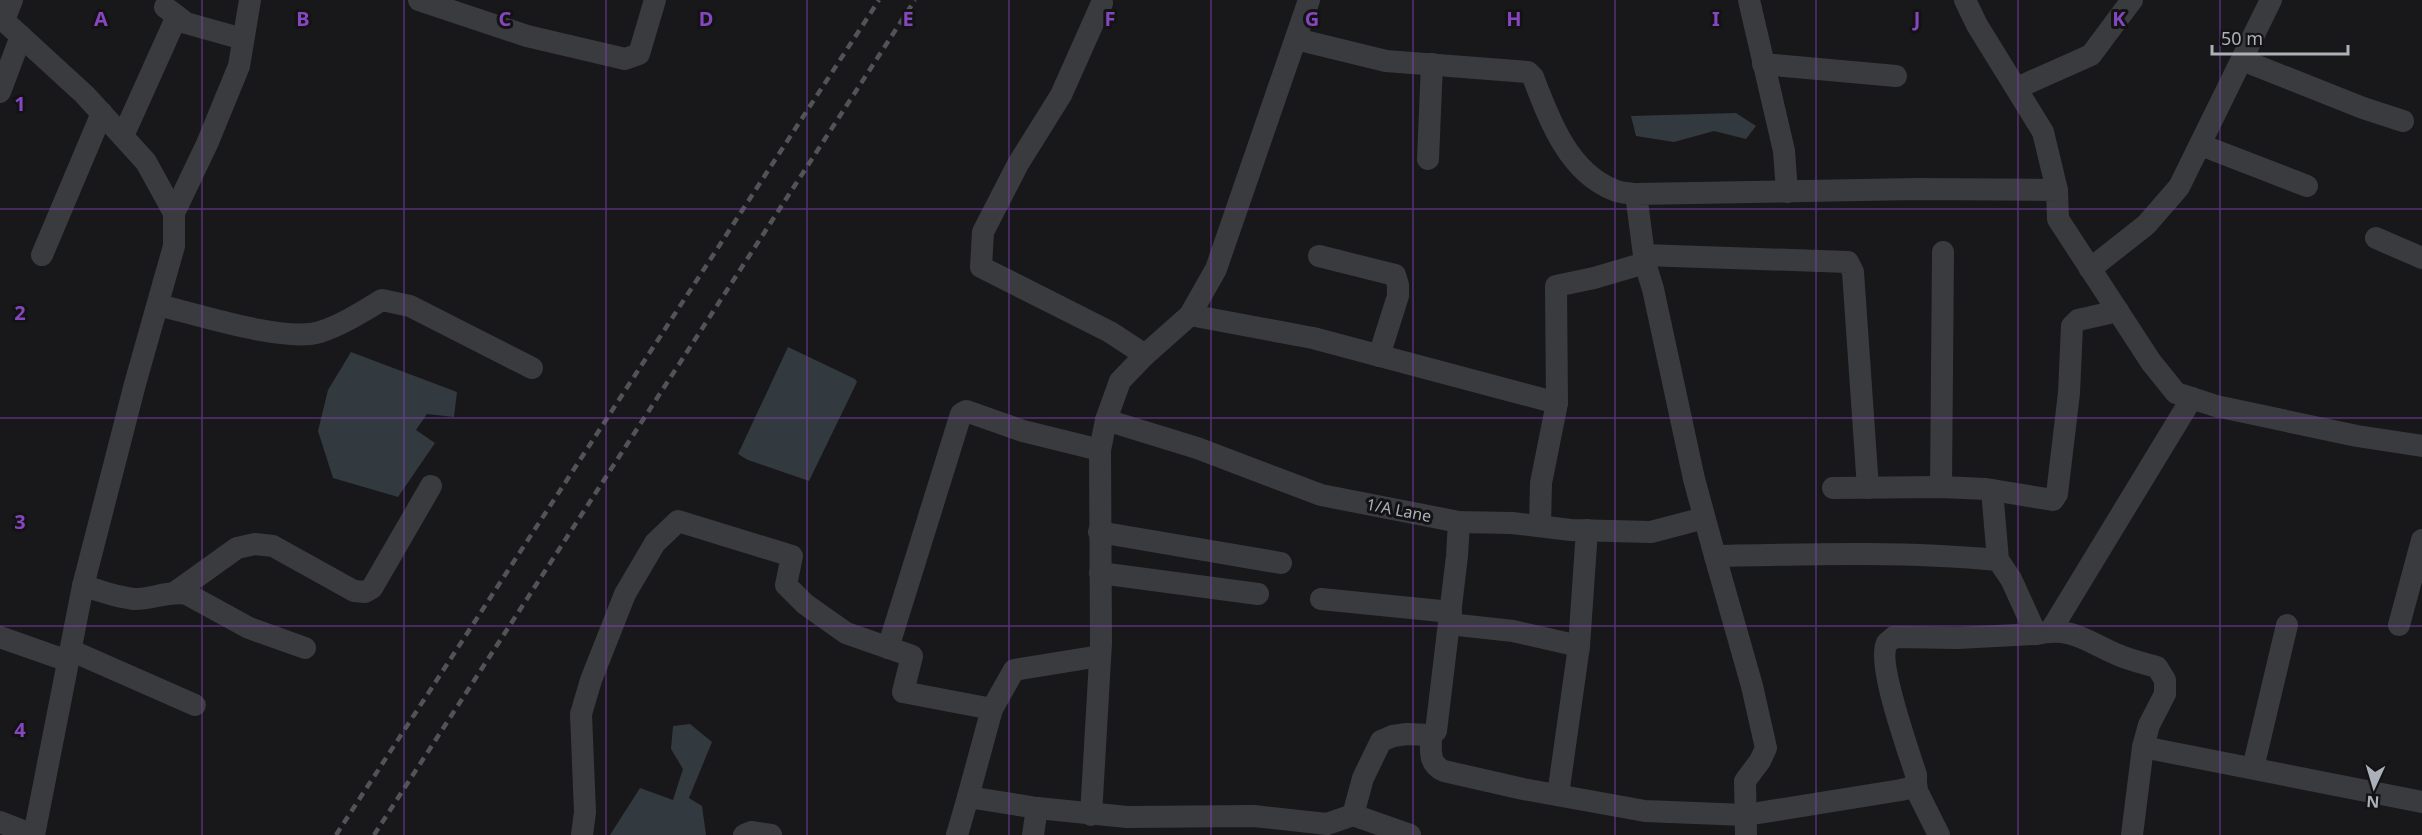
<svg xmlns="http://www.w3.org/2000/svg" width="2422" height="835" viewBox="0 0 2422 835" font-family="'Noto Sans',sans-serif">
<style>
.water{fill:#32393f}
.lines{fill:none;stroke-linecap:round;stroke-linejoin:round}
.minor{stroke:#3a3b3f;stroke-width:22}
.rail{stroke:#515357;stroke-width:4.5;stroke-dasharray:8 6;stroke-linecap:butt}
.grid{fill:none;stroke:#8546be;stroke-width:1.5;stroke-opacity:0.55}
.labels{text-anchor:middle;stroke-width:6;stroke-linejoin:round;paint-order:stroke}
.street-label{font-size:16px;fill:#acb0b8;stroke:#131315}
.grid-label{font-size:20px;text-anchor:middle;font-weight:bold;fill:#8546be;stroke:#131315;stroke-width:6;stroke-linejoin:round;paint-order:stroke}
</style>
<rect width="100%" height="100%" fill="#18181a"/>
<g class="water">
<polygon points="1736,113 1756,126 1746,139 1714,131 1674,142 1636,136 1631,116"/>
<polygon points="788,347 855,379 857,382 809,481 748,460 738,454"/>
<polygon points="351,352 457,392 454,417 427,414 416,430 435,443 398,497 333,478 318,431 328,390"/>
<polygon points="690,724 712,742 689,798 702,806 706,835 610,835 640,788 673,800 683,769 671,749 673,726"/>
</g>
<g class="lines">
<g class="minor">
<polyline points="419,0 527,36 625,59 639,54 655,0"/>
<polyline points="1749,0 1784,151 1787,192"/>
<polyline points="1965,0 1977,25 2043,132 2057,190"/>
<polyline points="1102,3 1061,95 1018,164 983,232 981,267 1110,332 1145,355"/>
<polyline points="165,7 186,23 243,39"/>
<polyline points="0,17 85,95 146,162 174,213 174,246 135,384 83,586 34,835"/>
<polyline points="4,20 12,0"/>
<path d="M1296,39L1386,61L1528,72L1533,77C1549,119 1568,172 1614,190C1620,193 1629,193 1636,194"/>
<polyline points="2242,60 2363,108 2403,121"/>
<polyline points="1763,64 1896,76"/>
<polyline points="2017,88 2091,55 2132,0"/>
<polyline points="0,92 21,36"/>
<polyline points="123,136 177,16"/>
<polyline points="2201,145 2307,186"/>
<polyline points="1428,159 1432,64"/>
<polyline points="174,213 207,144 239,66 250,0"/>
<polyline points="2376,238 2422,258"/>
<polyline points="42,255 102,113"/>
<polyline points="1644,255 1848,262 1853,272 1868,488"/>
<polyline points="1319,256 1395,275 1398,285 1398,296 1379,356"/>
<path d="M1645,263L1653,289L1694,479L1715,556C1809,554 1904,551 1998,560L2011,579L2036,634C2071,626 2086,641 2116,654C2129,660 2143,663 2157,667L2165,680V694L2149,725L2143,747L2132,835"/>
<polyline points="2090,269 2146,225 2179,187 2271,0"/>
<path d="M158,305C196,314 285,343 320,332C342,325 362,312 382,300L410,306L532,368"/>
<polyline points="1190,315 1313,338 1557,403"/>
<polyline points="1106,420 1197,448 1321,495 1459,522 1512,523 1571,530 1651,532 1704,518"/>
<polyline points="1941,487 1943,252"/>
<polyline points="1833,488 1941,487 1986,489 2053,500 2057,494 2069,393 2072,326 2078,320 2118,311"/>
<polyline points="1992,490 1998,560"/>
<polyline points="1540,526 1541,483 1557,403 1556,286 1594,278 1645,263 1636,194 1916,189 2057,190 2058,219 2151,362 2176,393 2216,406 2357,436 2422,446"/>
<polyline points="1099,532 1281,563"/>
<polyline points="1715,556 1752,686 1766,748 1760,761 1745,781 1746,835"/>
<polyline points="1100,573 1258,594"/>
<path d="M83,586C99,590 118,598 135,599C153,599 170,590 187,594L249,628L305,648"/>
<polyline points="177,591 237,548 255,544 273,546 354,591 365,592 372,588 431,486"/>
<polyline points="1321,599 1451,612"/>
<polyline points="1449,624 1513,631 1579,646"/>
<polyline points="2399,625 2422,540"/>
<polyline points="2051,630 2192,398"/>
<polyline points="0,637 68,661"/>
<polyline points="888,648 961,414 966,411 1023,431 1100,450"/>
<polyline points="70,650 195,705"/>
<polyline points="992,709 1014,670 1100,656"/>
<path d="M1431,735C1431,751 1428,764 1444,771L1523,789L1645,811L1746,815L1901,790C1911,788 1917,787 1916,775C1909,752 1876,662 1887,643C1889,641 1892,639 1894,637L1958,638L2036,634"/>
<polyline points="2143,747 2422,802"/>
<polyline points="2253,768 2287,625"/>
<polyline points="1916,782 1917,791 1939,835"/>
<polyline points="1558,795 1579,646 1587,530"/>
<polyline points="1091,815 1101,643 1100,450 1106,420 1120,381 1145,355 1190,315 1216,269 1309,0"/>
<polyline points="1353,815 1410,835"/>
<polyline points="0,822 33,835"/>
<polyline points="582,835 585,812 581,714 591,680 625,594 655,543 678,521 792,556 786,585 805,604 846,633 912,656 903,692 992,709 968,797"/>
<polyline points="744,835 751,832 771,835"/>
<polyline points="957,835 968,797 1037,808 1127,817 1254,816 1327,824 1353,815 1363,778 1381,741 1393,736 1407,734 1431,735 1436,731 1457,556 1459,522"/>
<polyline points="1033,835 1037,808"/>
</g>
<g class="rail">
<polyline points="336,835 879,0"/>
<polyline points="374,835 915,0"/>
</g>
</g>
<path class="grid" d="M202,0V835M404,0V835M606,0V835M807,0V835M1009,0V835M1211,0V835M1413,0V835M1615,0V835M1816,0V835M2018,0V835M2220,0V835M0,209H2422M0,418H2422M0,626H2422"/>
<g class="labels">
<g class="street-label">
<text transform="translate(1399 510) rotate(11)" y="6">1/A Lane</text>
</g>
</g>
<g class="grid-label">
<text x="101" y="26">A</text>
<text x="303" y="26">B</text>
<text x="505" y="26">C</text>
<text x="706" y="26">D</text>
<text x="908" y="26">E</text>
<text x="1110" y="26">F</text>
<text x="1312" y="26">G</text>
<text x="1514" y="26">H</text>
<text x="1716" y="26">I</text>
<text x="1917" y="26">J</text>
<text x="2119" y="26">K</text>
<text x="20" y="111">1</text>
<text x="20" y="320">2</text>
<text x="20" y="529">3</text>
<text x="20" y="737">4</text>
</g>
<g transform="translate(2374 787) rotate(184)" stroke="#131315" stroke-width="4.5" paint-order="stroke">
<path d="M0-4.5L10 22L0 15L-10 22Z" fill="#acb0b8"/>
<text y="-9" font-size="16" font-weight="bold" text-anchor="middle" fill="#acb0b8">N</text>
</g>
<path d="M2212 45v9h136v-9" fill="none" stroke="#acb0b8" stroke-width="3"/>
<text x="2221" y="45" font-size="18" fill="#acb0b8" stroke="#131315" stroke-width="4.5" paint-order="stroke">50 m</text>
</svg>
